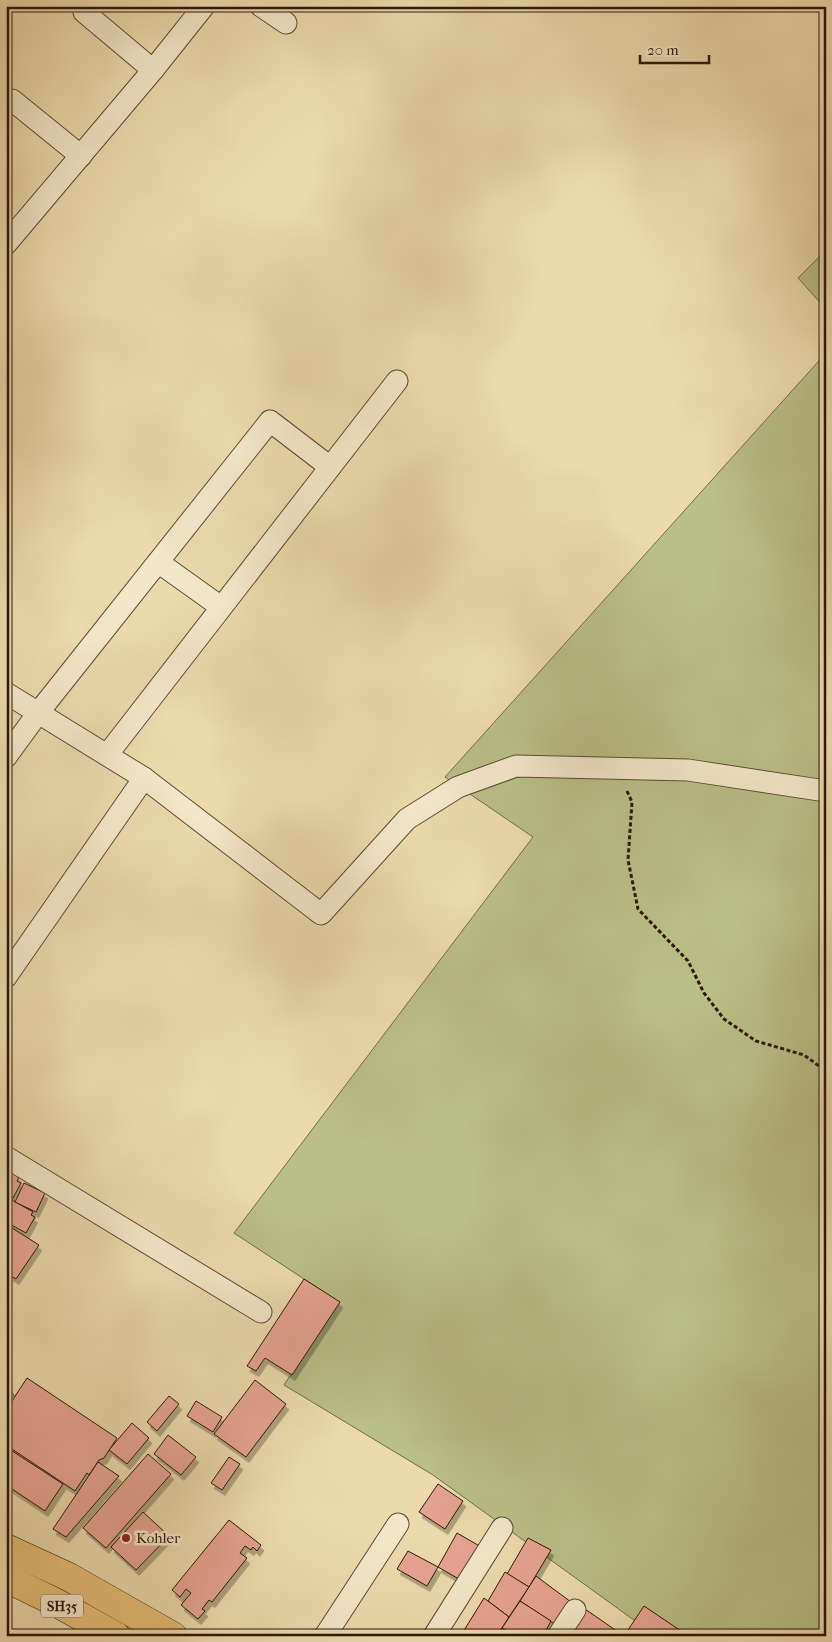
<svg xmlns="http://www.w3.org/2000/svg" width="832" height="1642" viewBox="0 0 832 1642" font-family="'IM FELL French Canon',serif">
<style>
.green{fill:#babe87;stroke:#736a4b}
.building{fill:#e6a392;stroke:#2c170f;filter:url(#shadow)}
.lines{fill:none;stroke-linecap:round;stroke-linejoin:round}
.service-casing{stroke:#5c4836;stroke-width:13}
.minor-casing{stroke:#5c4836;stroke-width:23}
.primary-casing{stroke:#2c170f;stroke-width:29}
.path{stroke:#2c170f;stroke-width:3;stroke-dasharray:4 2.5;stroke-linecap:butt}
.service{stroke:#f3e7c9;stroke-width:11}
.minor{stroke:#f3e7c9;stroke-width:21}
.primary{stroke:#e6bd76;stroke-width:28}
.poi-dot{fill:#8f2418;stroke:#f3e7c9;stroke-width:2}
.labels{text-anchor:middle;stroke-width:5;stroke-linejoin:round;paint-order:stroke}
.shield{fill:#f3e7c9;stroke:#685547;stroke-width:1}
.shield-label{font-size:14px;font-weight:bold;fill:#2c170f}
.poi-label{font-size:15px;fill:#2c170f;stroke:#f3e7c9;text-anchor:start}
</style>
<defs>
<filter id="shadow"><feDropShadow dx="3" dy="5.5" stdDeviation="0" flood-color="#0004"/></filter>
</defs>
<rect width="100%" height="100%" fill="#ecdaac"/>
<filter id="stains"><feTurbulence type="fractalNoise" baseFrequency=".004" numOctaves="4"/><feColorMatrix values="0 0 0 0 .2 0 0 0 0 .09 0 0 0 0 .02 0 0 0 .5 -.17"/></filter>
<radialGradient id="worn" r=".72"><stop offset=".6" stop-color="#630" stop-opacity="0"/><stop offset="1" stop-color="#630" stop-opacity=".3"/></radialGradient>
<g class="green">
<polygon points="826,250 826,309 798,278"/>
<polygon points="826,353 826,1636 656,1636 433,1475 284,1385 339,1302 234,1233 533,837 445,777"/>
</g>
<g class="building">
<polygon points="9,1171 19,1177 17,1181 21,1183 12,1200 33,1212 31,1215 35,1217 26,1233 6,1222 6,1177"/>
<polygon points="24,1183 45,1193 36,1212 15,1202"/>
<polygon points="12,1228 39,1245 16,1279 6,1273 6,1237"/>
<polygon points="304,1279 340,1302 292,1375 265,1358 256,1371 247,1366"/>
<polygon points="27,1378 117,1438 104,1458 99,1460 89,1475 87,1473 75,1491 6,1445 6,1410"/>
<polygon points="255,1380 286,1404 246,1457 214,1434"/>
<polygon points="169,1396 179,1404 157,1431 147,1422"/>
<polygon points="196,1401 222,1417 213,1432 187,1416"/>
<polygon points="132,1423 149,1438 127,1464 109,1450"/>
<polygon points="168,1435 196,1457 181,1475 154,1454"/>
<polygon points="6,1447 63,1484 45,1511 6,1485"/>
<polygon points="148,1454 171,1474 106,1548 83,1528"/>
<polygon points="229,1457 240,1464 222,1490 211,1483"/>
<polygon points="98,1462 119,1476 66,1537 53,1529"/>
<polygon points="438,1484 463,1501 445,1529 419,1512"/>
<polygon points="143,1512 169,1536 136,1570 111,1547"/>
<polygon points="229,1520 261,1545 257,1551 253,1547 251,1550 245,1546 240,1553 247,1558 212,1602 209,1600 202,1609 205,1611 198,1619 181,1605 191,1593 186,1589 180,1597 172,1590"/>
<polygon points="457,1533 483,1548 464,1582 438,1567"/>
<polygon points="528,1538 551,1550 529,1587 507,1574"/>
<polygon points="408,1551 438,1567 427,1586 397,1569"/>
<polygon points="505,1572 529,1587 509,1617 488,1601"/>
<polygon points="536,1576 571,1602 556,1625 520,1601"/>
<polygon points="484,1598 509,1617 497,1636 468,1636 463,1632"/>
<polygon points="520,1601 551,1621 543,1636 515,1636 502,1628"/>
<polygon points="644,1606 681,1631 678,1636 624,1636"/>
<polygon points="585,1609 624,1636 566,1636"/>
<polygon points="502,1628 515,1636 497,1636"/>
</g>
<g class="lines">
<g class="service-casing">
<polyline id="service" points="6,1399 8,1397"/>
</g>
<g class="minor-casing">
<g id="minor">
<polyline points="261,6 286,23"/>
<polyline points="84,12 153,70"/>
<polyline points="12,100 81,156"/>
<polyline points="6,244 153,70 204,6"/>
<polyline points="158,562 221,607"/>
<polyline points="6,693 144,778 321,914 407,819 458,787 516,766 688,770 826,791"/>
<polyline points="107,755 397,381"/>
<polyline points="6,757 38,713 270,421 330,467"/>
<polyline points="6,977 144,778"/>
<polyline points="6,1157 261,1312"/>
<polyline points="325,1636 398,1524"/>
<polyline points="434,1636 502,1528"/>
<polyline points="558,1636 575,1610"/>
</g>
</g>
<g class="primary-casing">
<g id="primary">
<polyline points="6,1548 69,1577 173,1636"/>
<polyline points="6,1578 55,1602 116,1636"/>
</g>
</g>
<polyline class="path" points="627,791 632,802 628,860 638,909 688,961 704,993 724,1019 756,1041 804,1055 826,1071"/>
<use href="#service" class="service"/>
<use href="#minor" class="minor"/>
<use href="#primary" class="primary"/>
</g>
<circle class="poi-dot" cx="126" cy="1538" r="5"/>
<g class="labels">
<rect class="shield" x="41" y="1594.5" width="42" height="23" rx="4"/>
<g class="shield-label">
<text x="62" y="1611">SH35</text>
</g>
<g class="poi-label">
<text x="136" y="1543">Kohler</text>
</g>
</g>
<rect width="832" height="1642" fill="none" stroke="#ecdaac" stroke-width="25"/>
<rect x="8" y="8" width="817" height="1627" fill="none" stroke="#2c170f" stroke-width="2.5"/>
<rect x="12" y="12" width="807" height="1617" fill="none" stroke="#2c170f"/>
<path d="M640 55v8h69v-8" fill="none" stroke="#2c170f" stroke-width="2.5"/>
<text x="647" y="55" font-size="15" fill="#2c170f" stroke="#f3e7c9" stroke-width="4" paint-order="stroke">20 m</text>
<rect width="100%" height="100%" filter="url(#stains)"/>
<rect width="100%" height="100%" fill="url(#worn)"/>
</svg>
